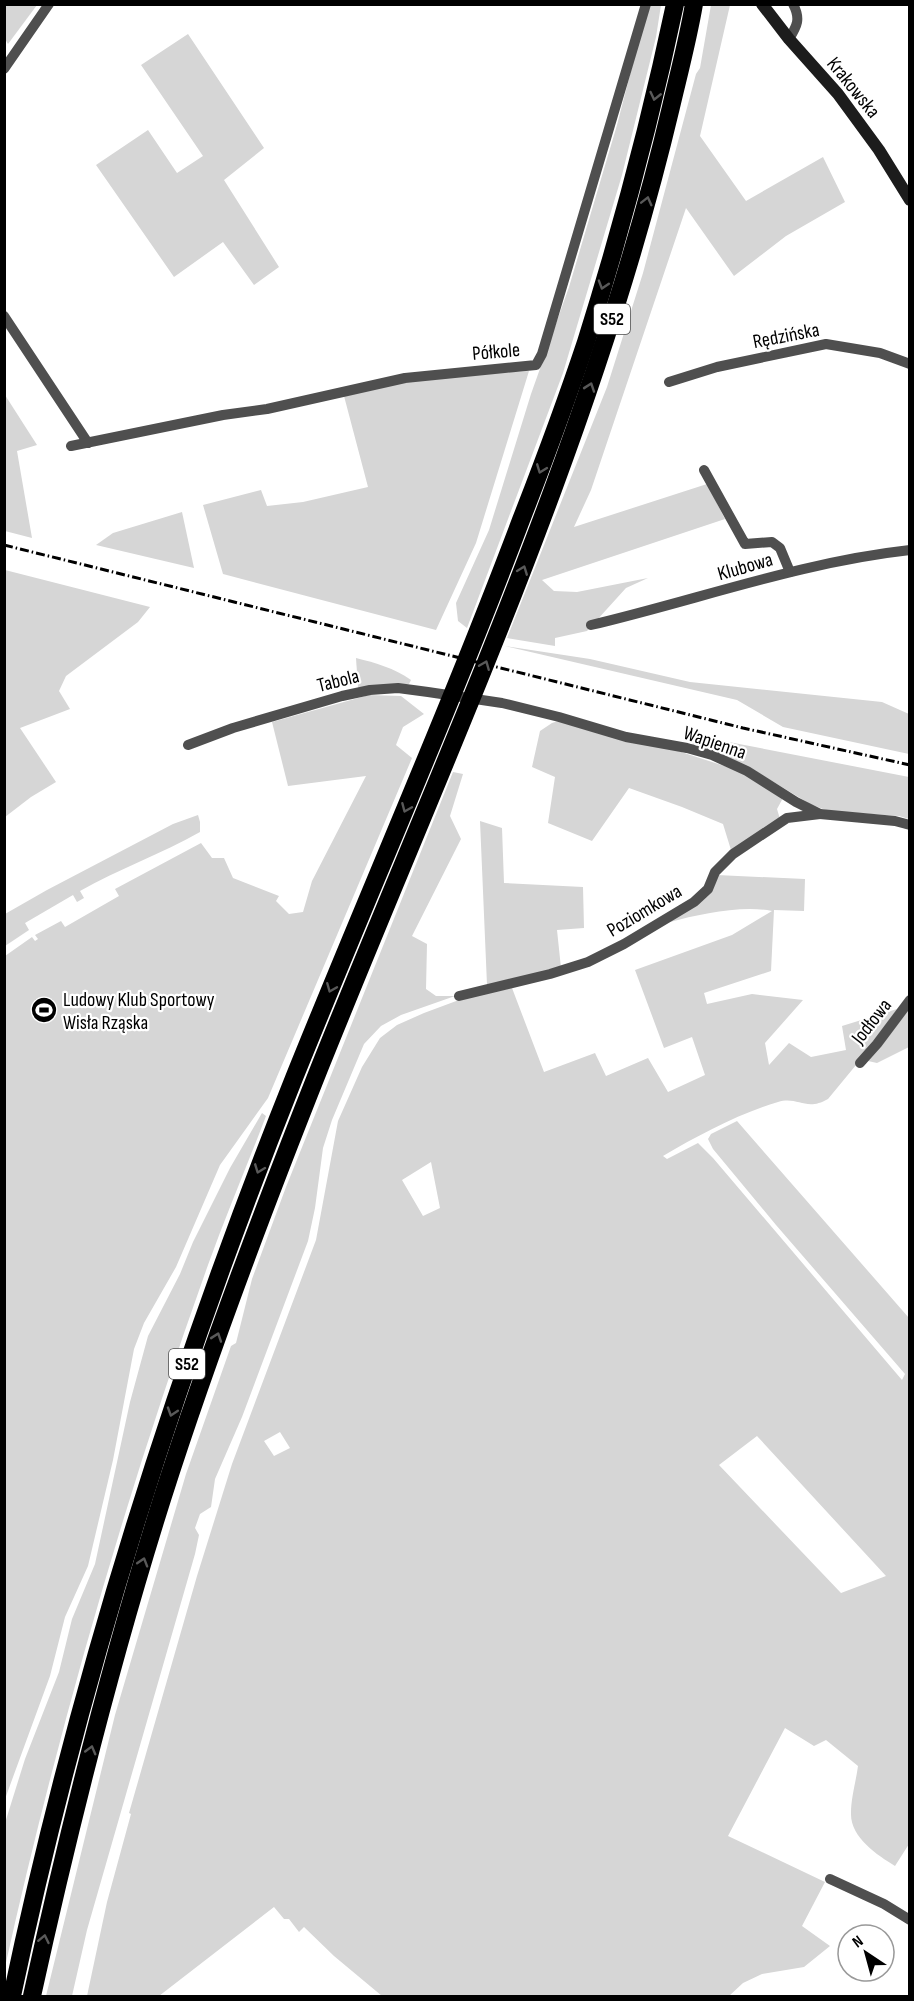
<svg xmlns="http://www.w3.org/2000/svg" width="914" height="2001" viewBox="0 0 914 2001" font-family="'Sofia Sans Condensed',sans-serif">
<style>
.green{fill:#d6d6d6;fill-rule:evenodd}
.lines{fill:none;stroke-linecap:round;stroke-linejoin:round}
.street{stroke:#4f4f4f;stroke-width:10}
.secondary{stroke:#1c1c1c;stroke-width:12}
.highway{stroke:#000;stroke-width:18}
.rail{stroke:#000;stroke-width:3;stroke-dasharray:9 3 1.5 3;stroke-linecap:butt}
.oneway{stroke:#595959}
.labels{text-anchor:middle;stroke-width:4.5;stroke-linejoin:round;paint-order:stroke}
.shield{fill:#fff;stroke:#4c4c4c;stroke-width:1.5}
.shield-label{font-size:18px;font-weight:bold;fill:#000}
.street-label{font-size:20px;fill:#000;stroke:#fff}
.poi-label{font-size:20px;fill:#000;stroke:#fff;text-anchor:start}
</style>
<rect width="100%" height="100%" fill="#fff"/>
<g class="green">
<polygon points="5,4 37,5 8,44 5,39"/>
<polygon points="648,5 661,5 656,37 622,175 563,373 467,628 458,621 456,603 489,530 531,394 569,287 617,125"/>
<polygon points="711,5 730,5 700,136 746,201 823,157 845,202 786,236 734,276 686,208 591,490 574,527 707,484 725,519 542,580 554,591 577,592 648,578 626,588 587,631 555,638 555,646 507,638 607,387 643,273 696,74 700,68"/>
<polygon points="188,34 264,148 224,180 279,267 254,285 223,242 174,277 96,165 148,130 177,173 203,156 141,65"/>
<polygon points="529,371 476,543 436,630 223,574 203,505 261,490 267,506 303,502 368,487 344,396 399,383 450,376"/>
<polygon points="5,395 37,445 17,451 32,538 5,531"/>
<polygon points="182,512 194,568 96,545 113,533"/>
<polygon points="5,570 150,607 138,622 66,676 59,691 70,709 20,728 56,782 31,797 5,817"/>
<polygon points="505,646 590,659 690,682 882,702 909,714 909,754 783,727 737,700"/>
<path d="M356,658C376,663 394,668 411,680L409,684L358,688Z"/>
<polygon points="369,695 401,696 424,714 403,727 396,745 412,758 268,1098 220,1165 176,1267 144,1323 134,1349 113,1460 88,1566 65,1617 50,1676 5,1799 5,956 32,937 35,941 38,939 35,935 61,921 65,927 119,896 115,889 201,843 212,858 224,858 233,878 279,896 276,901 289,914 303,912 312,881 366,776 288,786 272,722"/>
<polygon points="561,720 675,750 743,772 783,798 777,809 780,819 731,850 723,824 682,807 629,788 592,841 548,823 555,777 532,767 540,731 552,723"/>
<polygon points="708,738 909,777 909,819 899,816 828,811 810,804 749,767 689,745"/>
<polygon points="453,772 463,774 450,816 461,839 412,936 427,944 426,989 436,996 455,996 401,1015 381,1026 364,1044 332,1120 323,1148 315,1208 308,1241 242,1417 215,1479 211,1507 200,1514 195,1528 199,1535 195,1554 87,1930 72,1996 46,1996 115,1715 186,1474 231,1346 236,1343 252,1279 286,1187"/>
<path d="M198,815L200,822V832C161,854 119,869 80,891L84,898L77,902L73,895L25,923L29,930L5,946V914L47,890L173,824Z"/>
<polygon points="480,821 502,828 504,883 583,887 584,928 557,930 561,968 487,985"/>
<path d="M717,875L805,879L804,911L774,910L771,971L704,993L707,1004L752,994L803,1000L765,1043L769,1065L789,1043L811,1057L846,1050L842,1026L897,1009L875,1042L828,1099C806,1112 798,1096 778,1102C738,1114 699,1135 663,1156L667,1159L698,1143L713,1158L902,1380L905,1374L776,1225L713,1149L708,1139L711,1134L737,1121L909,1318V1844L895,1866C877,1855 850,1837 851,1813C851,1798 856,1781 858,1766L826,1740L814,1746L785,1728L728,1836L825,1882L802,1926L830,1946L804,1967L762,1974L743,1983L729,1996H382L334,1956L304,1927L299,1932L289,1919H284L274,1907L159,1996H87L107,1902L131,1814L129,1813L197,1576L232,1464L316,1240L338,1121L362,1067L380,1038L397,1025L424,1013L467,997L512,988L544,1072L595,1053L606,1076L648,1058L668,1092L705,1075L692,1037L664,1048L635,970L732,935L772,911C742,905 700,914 670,922ZM431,1162L440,1208L423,1216L402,1180ZM280,1432L290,1448L274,1456L264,1441ZM757,1436L886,1576L841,1593L719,1465Z"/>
<polygon points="909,1003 909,1047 877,1063 868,1061"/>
<path d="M262,1113L266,1116C247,1166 226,1215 208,1265C126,1494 58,1729 5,1967V1823L25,1759L59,1672L72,1619L95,1564L130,1402L148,1336L180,1274L193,1242L230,1168Z"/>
</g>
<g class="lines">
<g class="street">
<path d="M789,39C797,26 801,19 793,4"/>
<polyline points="4,69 49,4"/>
<polyline points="4,316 88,443"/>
<polyline points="669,382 717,367 826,344 880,353 910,364"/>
<polyline points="71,446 223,415 267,409 405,378 536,365 542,354 646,4"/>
<polyline points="704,470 745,544 772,542 780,548 790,572"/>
<path d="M591,625C697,600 801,562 910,550"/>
<polyline points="188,745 233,728 342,696 370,690 398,688 428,692 502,703 559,717 626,737 687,748 712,755 747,771 796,802 820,814 895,821 910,825"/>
<polyline points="459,996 550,974 588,962 624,944 694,902 708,889 715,872 733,854 787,818 820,814"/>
<polyline points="860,1063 877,1044 910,1000"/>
<polyline points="830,1879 884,1904 910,1920"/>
</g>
<polyline class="secondary" points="762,4 789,39 838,94 879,150 910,200"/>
<g class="highway">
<path d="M12,1996C78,1683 175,1376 294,1078C369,892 450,708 521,520C544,461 566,402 586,342C621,231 651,118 675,4"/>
<path d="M32,1996C69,1828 111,1660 163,1496C209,1352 263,1210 319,1069C446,752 592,441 671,107C679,73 688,39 694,4"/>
</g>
<polyline class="rail" points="4,545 743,728 910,765"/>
</g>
<defs><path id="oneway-chevron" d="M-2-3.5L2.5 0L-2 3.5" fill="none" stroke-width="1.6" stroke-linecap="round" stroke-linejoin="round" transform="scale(1.5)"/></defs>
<g class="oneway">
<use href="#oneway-chevron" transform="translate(655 96) rotate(103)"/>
<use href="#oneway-chevron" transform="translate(647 201) rotate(-76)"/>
<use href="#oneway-chevron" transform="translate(603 285) rotate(107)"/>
<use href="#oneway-chevron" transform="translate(590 387) rotate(-71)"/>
<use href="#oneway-chevron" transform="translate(541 469) rotate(111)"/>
<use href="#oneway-chevron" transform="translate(523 570) rotate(-69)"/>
<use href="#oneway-chevron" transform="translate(485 665) rotate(-68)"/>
<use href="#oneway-chevron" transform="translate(406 808) rotate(113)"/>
<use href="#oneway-chevron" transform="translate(331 988) rotate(112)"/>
<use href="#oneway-chevron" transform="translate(259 1169) rotate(111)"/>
<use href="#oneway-chevron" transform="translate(217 1337) rotate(-71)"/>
<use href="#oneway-chevron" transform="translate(172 1412) rotate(108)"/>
<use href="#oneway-chevron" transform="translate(143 1562) rotate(-73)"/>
<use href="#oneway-chevron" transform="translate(91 1750) rotate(-75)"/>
<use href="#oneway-chevron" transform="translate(44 1939) rotate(-78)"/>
</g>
<defs>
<g id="stadium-disc" transform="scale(1.35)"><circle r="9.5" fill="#000" stroke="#fff"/><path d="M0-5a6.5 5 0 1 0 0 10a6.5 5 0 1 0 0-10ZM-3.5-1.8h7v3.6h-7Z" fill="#fff"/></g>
</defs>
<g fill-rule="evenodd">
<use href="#stadium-disc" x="44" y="1010"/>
</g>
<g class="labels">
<g class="shield">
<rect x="594" y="304" width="36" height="30" rx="4.5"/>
<rect x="169" y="1349" width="36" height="30" rx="4.5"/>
</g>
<g class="shield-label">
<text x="612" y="325">S52</text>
<text x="187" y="1370">S52</text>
</g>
<g class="street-label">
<text transform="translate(854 87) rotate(51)" y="7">Krakowska</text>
<text transform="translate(786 335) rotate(-11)" y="7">Rędzińska</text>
<text transform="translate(496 351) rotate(-5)" y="7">Półkole</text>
<text transform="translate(745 566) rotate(-16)" y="7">Klubowa</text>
<text transform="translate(338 680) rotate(-14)" y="7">Tabola</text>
<text transform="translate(715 742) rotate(19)" y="7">Wapienna</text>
<text transform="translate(644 910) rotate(-31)" y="7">Poziomkowa</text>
<text transform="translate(871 1021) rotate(-52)" y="7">Jodłowa</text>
</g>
<g class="poi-label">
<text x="63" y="1006">Ludowy Klub Sportowy<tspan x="63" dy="23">Wisła Rząska</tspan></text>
</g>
</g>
<rect width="914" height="2001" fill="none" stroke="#000000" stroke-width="12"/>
<g transform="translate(866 1953) rotate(324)"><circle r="28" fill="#ffffff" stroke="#999999" stroke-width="1.5"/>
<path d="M0-4.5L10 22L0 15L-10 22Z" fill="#000000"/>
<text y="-9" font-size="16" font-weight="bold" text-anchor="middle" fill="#000000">N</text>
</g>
</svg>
